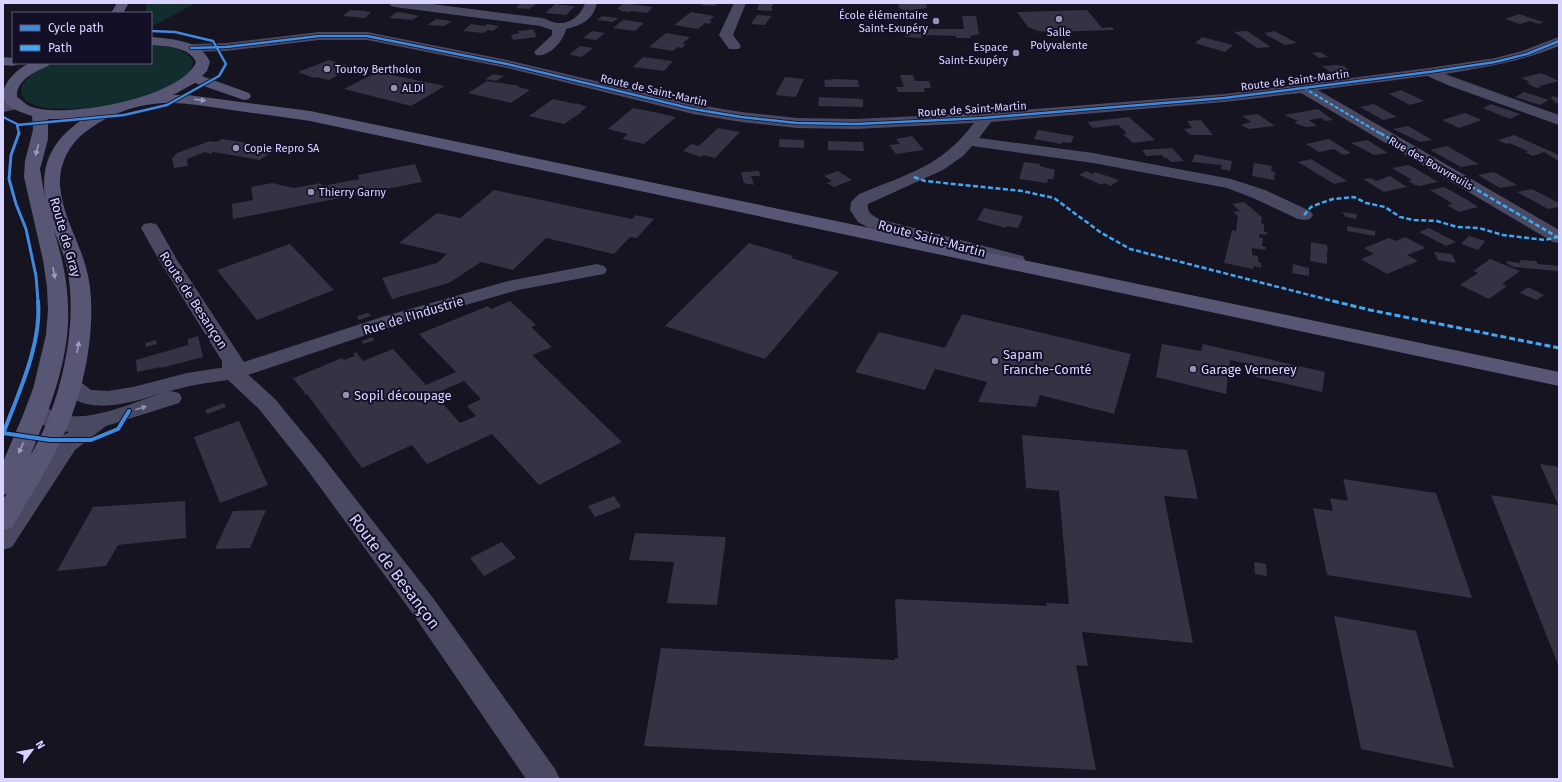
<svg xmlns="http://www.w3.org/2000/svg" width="1562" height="782" viewBox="0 0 1562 782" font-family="'Fira Sans',sans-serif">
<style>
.green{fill:#132c2d}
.building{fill:#343243;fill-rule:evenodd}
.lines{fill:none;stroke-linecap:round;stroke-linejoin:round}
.minor{fill:#4a4962;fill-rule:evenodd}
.tertiary{fill:#4a4962;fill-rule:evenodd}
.secondary{fill:#575674;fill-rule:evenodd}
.quiet-far2{stroke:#3fa9f5;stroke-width:2;stroke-dasharray:4 2;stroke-linecap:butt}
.quiet-far1{stroke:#3fa9f5;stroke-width:2.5;stroke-dasharray:5 2.5;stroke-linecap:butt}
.quiet{stroke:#3fa9f5;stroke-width:3;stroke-dasharray:6 3;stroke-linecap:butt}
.cycleway-far2-casing{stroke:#130f26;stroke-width:4}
.cycleway-far1-casing{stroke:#130f26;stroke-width:5}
.cycleway-casing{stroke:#130f26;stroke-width:6}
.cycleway-far2{stroke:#408adc;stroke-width:2.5}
.cycleway-far1{stroke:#408adc;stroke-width:3}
.cycleway{stroke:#408adc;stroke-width:4}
.oneway{fill:#9e9bc0}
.oneway2{fill:#928eb0}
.poi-dot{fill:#9591b1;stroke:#130f26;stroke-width:1.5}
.labels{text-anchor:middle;stroke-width:4;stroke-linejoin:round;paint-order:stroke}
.far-poi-label{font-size:11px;fill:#d9d4ff;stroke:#130f26;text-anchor:start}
.far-street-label{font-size:11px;fill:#d9d4ff;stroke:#130f26}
.street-label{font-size:13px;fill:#d9d4ff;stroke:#130f26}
.poi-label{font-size:13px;fill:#d9d4ff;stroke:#130f26;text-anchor:start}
.near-street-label{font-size:16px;fill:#d9d4ff;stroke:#130f26}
</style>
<rect width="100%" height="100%" fill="#161421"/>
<g class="green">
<polygon points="146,3 196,3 151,27 151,13 146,13"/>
<path d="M151,45C169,47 181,46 193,60C193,63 192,67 191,69C177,101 60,119 30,103C27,102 24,98 21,95C21,93 21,88 22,86C26,77 44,66 53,63H151Z"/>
</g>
<g class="building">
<polygon points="521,3 538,3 529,9 516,8"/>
<polygon points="624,3 653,7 647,13 631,11 629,12 619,11 622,10 617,9"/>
<polygon points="703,3 717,3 715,6 701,5"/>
<polygon points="759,3 774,3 771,8 773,9 772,11 757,10"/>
<polygon points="898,3 926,3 927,8 906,11 899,8"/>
<polygon points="555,4 563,5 575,6 566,15 545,13"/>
<polygon points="350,10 367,11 366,12 371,12 365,18 343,16"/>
<polygon points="1087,10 1102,28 1112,27 1114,30 1048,32 1038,31 1028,27 1017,12"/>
<polygon points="397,12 406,13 419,16 412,20 389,18"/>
<polygon points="691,12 714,16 709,21 712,21 709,24 705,23 698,29 674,25"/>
<polygon points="1519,14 1543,22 1539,24 1530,21 1520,24 1505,19"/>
<polygon points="757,15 771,16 765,25 751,24"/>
<polygon points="602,16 618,18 613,22 597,20"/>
<polygon points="962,16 976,16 979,34 970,36 971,38 956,38 956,36 931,35 921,36 922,38 905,37 904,29 964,29"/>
<polygon points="436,19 452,21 444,26 428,25"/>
<polygon points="623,20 626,20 644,23 635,31 613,28"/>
<polygon points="471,24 485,26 487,24 499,26 493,31 488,30 484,33 463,31"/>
<polygon points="533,29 537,37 513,40 511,35 519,33 518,31"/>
<polygon points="592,31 605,33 596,40 583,38"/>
<polygon points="1245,31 1247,31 1271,47 1257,48 1234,32"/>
<polygon points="1274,31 1278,33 1297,43 1285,45 1266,35 1268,35 1264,33"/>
<polygon points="666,33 690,37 682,44 686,44 682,48 678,47 673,51 649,47"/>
<polygon points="1202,37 1233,45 1225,52 1195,43"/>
<polygon points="580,46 593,48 582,57 571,55 570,54"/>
<polygon points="1320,52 1328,57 1319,58 1312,53"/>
<polygon points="643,57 673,61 664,71 633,67"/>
<polygon points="329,60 353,67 329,80 316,77 314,78 298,72"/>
<polygon points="1337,65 1344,66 1349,70 1330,72 1322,66"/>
<polygon points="377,72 445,86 411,106 344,89"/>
<polygon points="1541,73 1559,81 1539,86 1542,87 1537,88 1526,83 1530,82 1521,78"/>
<polygon points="493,74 504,76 496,81 485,79"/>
<polygon points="900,75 913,75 915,81 929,81 931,88 924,88 925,92 898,92 896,87 904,87"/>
<polygon points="785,77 804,79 796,97 775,95"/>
<polygon points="837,79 858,80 859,87 825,87 824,80"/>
<polygon points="487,81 520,86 518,87 530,90 511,103 468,93"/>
<polygon points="1401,90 1424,101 1410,105 1389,94"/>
<polygon points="1524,92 1549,100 1540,105 1515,97"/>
<polygon points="1553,96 1559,98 1559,104 1553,102 1556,101 1550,99"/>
<polygon points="819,97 863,99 863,107 818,106"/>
<polygon points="553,99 575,104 576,103 587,107 580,112 582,112 564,124 529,116"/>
<polygon points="1374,104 1397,117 1383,120 1360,107"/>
<polygon points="1491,104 1520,114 1510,119 1483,108"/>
<polygon points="633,108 654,112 676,117 644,144 622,139 628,134 608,129"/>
<polygon points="1318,109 1333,120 1325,121 1322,118 1309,120 1317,126 1306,127 1294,123 1298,121 1284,115"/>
<polygon points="1465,113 1482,120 1459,128 1442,120"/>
<polygon points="1258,114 1275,126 1249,129 1241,125 1251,122 1242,116"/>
<polygon points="1129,117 1155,140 1133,143 1123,134 1127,133 1118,125 1093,128 1087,122"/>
<polygon points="1201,120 1213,135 1190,135 1184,129 1192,128 1187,121"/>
<polygon points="1408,126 1432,140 1420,142 1393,129"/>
<polygon points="718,128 740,132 715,158 702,155 701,157 683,151 691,144 699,146"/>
<polygon points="1038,130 1074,136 1071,143 1062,142 1061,144 1034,139"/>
<polygon points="1514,135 1559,155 1559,161 1544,152 1533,156 1525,152 1528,151 1509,143 1506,144 1498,140"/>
<polygon points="912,136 924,150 896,154 889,145 900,144 896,139"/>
<polygon points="222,139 277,148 260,160 213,152 211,154 205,152 187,159 188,166 174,168 172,158 177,153 210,141 216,142"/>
<polygon points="779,139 804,140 804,148 779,147"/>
<polygon points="1329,139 1351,153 1343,155 1334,149 1319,152 1306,144"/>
<polygon points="1367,140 1388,153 1374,155 1351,143"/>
<polygon points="828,141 863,142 864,151 828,150"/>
<polygon points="1447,146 1479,164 1461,167 1430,150"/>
<polygon points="1172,148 1184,161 1171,162 1167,158 1164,158 1162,155 1146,156 1142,150"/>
<polygon points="1195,154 1232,161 1230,171 1221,169 1222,165 1192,162"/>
<polygon points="1311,159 1347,181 1334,184 1298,162"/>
<polygon points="1024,162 1040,164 1040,166 1055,170 1053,179 1048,179 1047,183 1019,179"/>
<polygon points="1254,163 1272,166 1271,171 1275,172 1274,180 1252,176"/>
<polygon points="415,164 422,182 233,219 232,204 253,200 251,187 272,183 294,188 321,183 322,186 359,179 358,175"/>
<polygon points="1409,165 1430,177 1438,182 1419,186 1415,185 1408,181 1412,180 1392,168"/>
<polygon points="759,171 760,176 751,176 754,185 744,183 741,172"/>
<polygon points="838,171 852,180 834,187 827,183 832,181 824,176"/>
<polygon points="1086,171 1092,174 1095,172 1119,180 1111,186 1104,183 1102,185 1079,175"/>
<polygon points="1494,172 1517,185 1500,188 1478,175"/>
<polygon points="1390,176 1407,187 1384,192 1363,179 1371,178 1376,181"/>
<polygon points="1444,187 1466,199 1478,207 1459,212 1447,205 1453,204 1430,190"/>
<polygon points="1532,189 1559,203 1559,207 1548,209 1517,192"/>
<polygon points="494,190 632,219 636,215 654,219 637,238 630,237 614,254 546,238 513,270 481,262 449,283 392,299 382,278 437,263 447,254 399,243 437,213 460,218"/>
<polygon points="1244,202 1262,217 1261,223 1264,224 1264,232 1267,232 1267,235 1260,234 1259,238 1263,238 1262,246 1266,247 1265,250 1252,248 1252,255 1258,256 1258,262 1261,263 1261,268 1254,266 1253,269 1224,263 1232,230 1236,231 1238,216 1233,212 1240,211 1232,204"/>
<polygon points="984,208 1023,216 1018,228 1007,226 1006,228 977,220"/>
<polygon points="1342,212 1357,214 1356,219 1346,217"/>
<polygon points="1347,226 1375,231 1375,236 1347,231"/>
<polygon points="1429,228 1456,242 1446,246 1419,232"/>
<polygon points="1469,236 1485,241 1478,250 1461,244"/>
<polygon points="1405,237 1426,248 1407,255 1418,261 1387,274 1361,259 1374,254 1364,248 1389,238 1395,241"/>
<polygon points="1311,242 1327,245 1328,252 1327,252 1327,264 1310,261"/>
<polygon points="749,243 793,256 791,258 839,272 765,359 665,326"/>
<polygon points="290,244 334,290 257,320 217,270"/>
<polygon points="1434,252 1452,254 1456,263 1438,260"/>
<polygon points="1490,259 1520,271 1502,284 1507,286 1489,299 1460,285 1478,273 1473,271"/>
<polygon points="1519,260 1536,261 1538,264 1559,266 1559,271 1514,267 1507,264 1506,261 1521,263"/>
<polygon points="1293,264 1309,268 1309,276 1292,273"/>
<polygon points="1528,287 1544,295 1537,300 1520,293"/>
<path d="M510,301L536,325L531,327L552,347L532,355L622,442L539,485L492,434L427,464L412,445L362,468L307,394L305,395L304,394L305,393L291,376L294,378L342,358L344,360L355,356L353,354L356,352L363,361L393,349L426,385L456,372L419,334L488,306L491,309ZM464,381L481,399L467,406L476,416L460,423L434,394Z"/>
<polygon points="368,313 371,316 359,320 357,316"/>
<polygon points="962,314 1131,354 1114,414 1040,395 1036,407 978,402 987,382 935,369 925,390 855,372 879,332 945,348"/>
<polygon points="198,336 203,357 161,368 161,367 137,372 136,360 188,345 188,339"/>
<polygon points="372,337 375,340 363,344 362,341"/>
<polygon points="156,340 157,344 146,347 145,343"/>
<polygon points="1162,344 1201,351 1203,344 1325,372 1322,392 1256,377 1257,366 1230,360 1226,394 1156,377"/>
<polygon points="224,403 226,407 207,414 205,410"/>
<polygon points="239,421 268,485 220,503 194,437"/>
<polygon points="1022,435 1187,450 1198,499 1164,496 1193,643 1082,632 1088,666 1076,665 1096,770 644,746 661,648 895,660 895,658 898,658 895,599 1047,606 1046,603 1069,604 1059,491 1026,488"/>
<polygon points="1540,464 1559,467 1559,667 1491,495 1558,505"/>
<polygon points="1343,479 1436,493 1472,598 1327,575 1313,508 1333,511 1330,498 1348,501"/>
<polygon points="614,496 621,507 595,517 588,506"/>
<polygon points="185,501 186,538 118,545 106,566 57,571 93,507"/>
<polygon points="266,510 250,548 215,549 233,511"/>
<polygon points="635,533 726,537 717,605 667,603 674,562 629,560"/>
<polygon points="502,542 516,558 484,576 470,558"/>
<polygon points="1254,562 1266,564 1267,576 1255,574"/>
<polygon points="1334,616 1416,631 1454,768 1361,749"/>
</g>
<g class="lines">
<g class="minor">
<path d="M389,3H424L542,18C547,19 553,23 558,23C571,24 582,14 585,3H597C593,20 582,25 566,29C564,41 548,58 536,55L534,52L552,35V30L540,26L395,7L391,6Z"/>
<polygon points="734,3 746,3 733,35 741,46 739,49 729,49 719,35"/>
<path d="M319,32H367L507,60L693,104L741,112L797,118L856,119L983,113L1224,94L1429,68L1495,58L1522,51L1559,37V46C1520,62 1486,67 1445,74L1559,115V125L1450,86L1427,76L1318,90L1559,230V243L1553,242L1301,93L1224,102L991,122L979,138L1093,153L1231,179L1265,190L1310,211L1313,215L1310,219L1304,220L1298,219L1253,198L1227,188L1093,163L972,146L963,156L943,170L868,204C867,213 872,215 879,219L1023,256L1025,260L1023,264L1016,266L867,227L858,222L850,210L851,202L859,194C907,174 941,167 974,123L856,129L797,128L741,122L693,114L507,68L367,40H319L226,51L191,52L186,51L184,48L186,45L191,44L226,43Z"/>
<polygon points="17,101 22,102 24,105 22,108 3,112 3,102"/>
<polygon points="150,223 156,224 159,228 177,260 244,362 382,317 508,281 597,264 604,266 607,270 604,274 518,290 396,325 233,380 225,378 222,373 222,361 159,260 141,228 144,224"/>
</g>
<path class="tertiary" d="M233,366L241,368L275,399L322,456L433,598L555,769L560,779H526L413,614L306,468L259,409L228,380C206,383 185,386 164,393L171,391L179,393L182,398L179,403L106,426L75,450L12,547L3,550V520L59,438L69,432C55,429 32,424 25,412L28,407C45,402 54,415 69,416C98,419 135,402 162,393C131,403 81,419 59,385L62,380L70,378L78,380L91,390L108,391L133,387L187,373Z"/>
<g class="secondary">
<polygon points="117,3 129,3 123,13 111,13"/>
<path d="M151,37C172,39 201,40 210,62L207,71L202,76L249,93L251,96L249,99L244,100L195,83L173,95H188L310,111L1559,372V386L310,121C282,117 253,113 225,109C200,105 171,100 146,105C123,109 102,119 84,133C68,146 59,165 60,185C62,214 77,237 85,264C91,283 92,304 91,323C89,365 77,410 58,447C44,475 27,501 12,528L3,530V499L7,494L3,495V462L23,415L33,389L46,335L48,310L47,287L43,260L24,177L25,161L33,130L32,116C23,113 7,108 3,99C0,85 19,66 31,63C37,62 44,63 50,63L48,66C35,72 16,80 17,97C21,99 25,104 29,106C62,120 182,98 196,62C190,47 165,46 151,45ZM86,117C55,137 40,161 45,198L40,169L48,139V119H70ZM54,231C60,245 66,259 68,274C78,329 59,409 30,456C49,411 70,359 68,309C68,283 62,256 54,231Z"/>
<polygon points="3,57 13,58 13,63 19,63 13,66 3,65"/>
</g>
<polyline class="quiet-far2" points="1304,88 1381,134"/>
<g class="quiet-far1">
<polyline points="1380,133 1559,238"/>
<polyline points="914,177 925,181 1022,191 1054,198 1100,232 1130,249 1337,302"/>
<polyline points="1304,215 1311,207 1321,203 1333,199 1354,197 1366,203 1385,207 1400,217 1414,220 1437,221 1457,227 1479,228 1503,235 1545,240 1557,237"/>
</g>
<polyline class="quiet" points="1333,301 1370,310 1559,348"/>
<g class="cycleway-far2-casing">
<g id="cycleway-far2">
<polyline points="191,48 226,47 319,36 367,36 507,64 693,109 741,117 797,123 856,124 983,118 1224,98 1429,72 1495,62 1527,54 1559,41"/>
<polyline points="3,117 17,124 19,134"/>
<polyline points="17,125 124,115 167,105 219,76 226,64 213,41 175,32 151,31"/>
</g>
</g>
<g class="cycleway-far1-casing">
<polyline id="cycleway-far1" points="19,133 11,155 9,179 16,204 26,229 36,276 38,302"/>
</g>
<g class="cycleway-casing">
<g id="cycleway">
<polyline points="3,433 50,440 91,440 118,429 129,411"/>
<path d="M3,434C18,394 42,344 38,301"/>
</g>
</g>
<use href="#cycleway-far2" class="cycleway-far2"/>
<use href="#cycleway-far1" class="cycleway-far1"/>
<use href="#cycleway" class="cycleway"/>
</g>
<defs><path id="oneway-solid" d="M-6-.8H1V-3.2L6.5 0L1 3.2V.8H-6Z"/></defs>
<g class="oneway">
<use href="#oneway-solid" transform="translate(200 100) rotate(7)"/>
<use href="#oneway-solid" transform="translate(37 150) rotate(105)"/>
<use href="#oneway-solid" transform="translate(54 273) rotate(79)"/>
<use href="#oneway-solid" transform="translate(78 347) rotate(-80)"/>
<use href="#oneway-solid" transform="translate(21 448) rotate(115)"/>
</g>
<use class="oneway2" href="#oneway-solid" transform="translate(141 408) rotate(-17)"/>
<g class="poi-dot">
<circle cx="1059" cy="19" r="4"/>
<circle cx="936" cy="21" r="4"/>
<circle cx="1016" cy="53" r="4"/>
<circle cx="327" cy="69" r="4"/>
<circle cx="394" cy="88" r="4"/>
<circle cx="236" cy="148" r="4"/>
<circle cx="311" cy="192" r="4"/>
<circle cx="995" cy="361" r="4"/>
<circle cx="1193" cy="369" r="4"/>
<circle cx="346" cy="395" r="4"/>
</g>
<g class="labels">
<g class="far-poi-label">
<text x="928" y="19" text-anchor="end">École élémentaire<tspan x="928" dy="13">Saint-Exupéry</tspan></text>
<text x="1059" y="36" text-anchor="middle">Salle<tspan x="1059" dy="13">Polyvalente</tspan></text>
<text x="1008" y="51" text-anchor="end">Espace<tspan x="1008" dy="13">Saint-Exupéry</tspan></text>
<text x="335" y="73">Toutoy Bertholon</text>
<text x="402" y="92">ALDI</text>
<text x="244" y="152">Copie Repro SA</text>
<text x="319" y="196">Thierry Garny</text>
</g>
<g class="far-street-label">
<text transform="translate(1295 80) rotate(-7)" y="4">Route de Saint-Martin</text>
<text transform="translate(654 90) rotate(13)" y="4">Route de Saint-Martin</text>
<text transform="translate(972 109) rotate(-4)" y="4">Route de Saint-Martin</text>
<text transform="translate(1431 163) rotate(30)" y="4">Rue des Bouvreuils</text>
</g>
<g class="street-label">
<text transform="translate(66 237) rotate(74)" y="5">Route de Gray</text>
<text transform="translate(932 238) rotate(15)" y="5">Route Saint-Martin</text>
<text transform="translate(194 300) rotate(57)" y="5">Route de Besançon</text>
<text transform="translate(413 315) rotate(-17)" y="5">Rue de l'Industrie</text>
</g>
<g class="poi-label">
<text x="1003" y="359">Sapam<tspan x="1003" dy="15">Franche-Comté</tspan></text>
<text x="1201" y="374">Garage Vernerey</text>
<text x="354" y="400">Sopil découpage</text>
</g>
<g class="near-street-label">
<text transform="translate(395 571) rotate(53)" y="6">Route de Besançon</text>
</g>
</g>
<rect width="1562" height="782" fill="none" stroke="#d9d4ff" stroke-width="8"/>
<rect x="12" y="12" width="140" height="52" fill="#130f26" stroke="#625e7d"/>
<rect x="20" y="25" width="20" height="6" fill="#408adc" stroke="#625e7d"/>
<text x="48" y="32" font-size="12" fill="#d9d4ff">Cycle path</text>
<rect x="20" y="45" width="20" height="6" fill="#3fa9f5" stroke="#625e7d"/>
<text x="48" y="52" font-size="12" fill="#d9d4ff">Path</text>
<g transform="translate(32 750) rotate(58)" stroke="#130f26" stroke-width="3" paint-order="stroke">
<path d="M0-3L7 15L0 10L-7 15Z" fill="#d9d4ff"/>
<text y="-6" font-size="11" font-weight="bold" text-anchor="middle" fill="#d9d4ff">N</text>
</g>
</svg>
